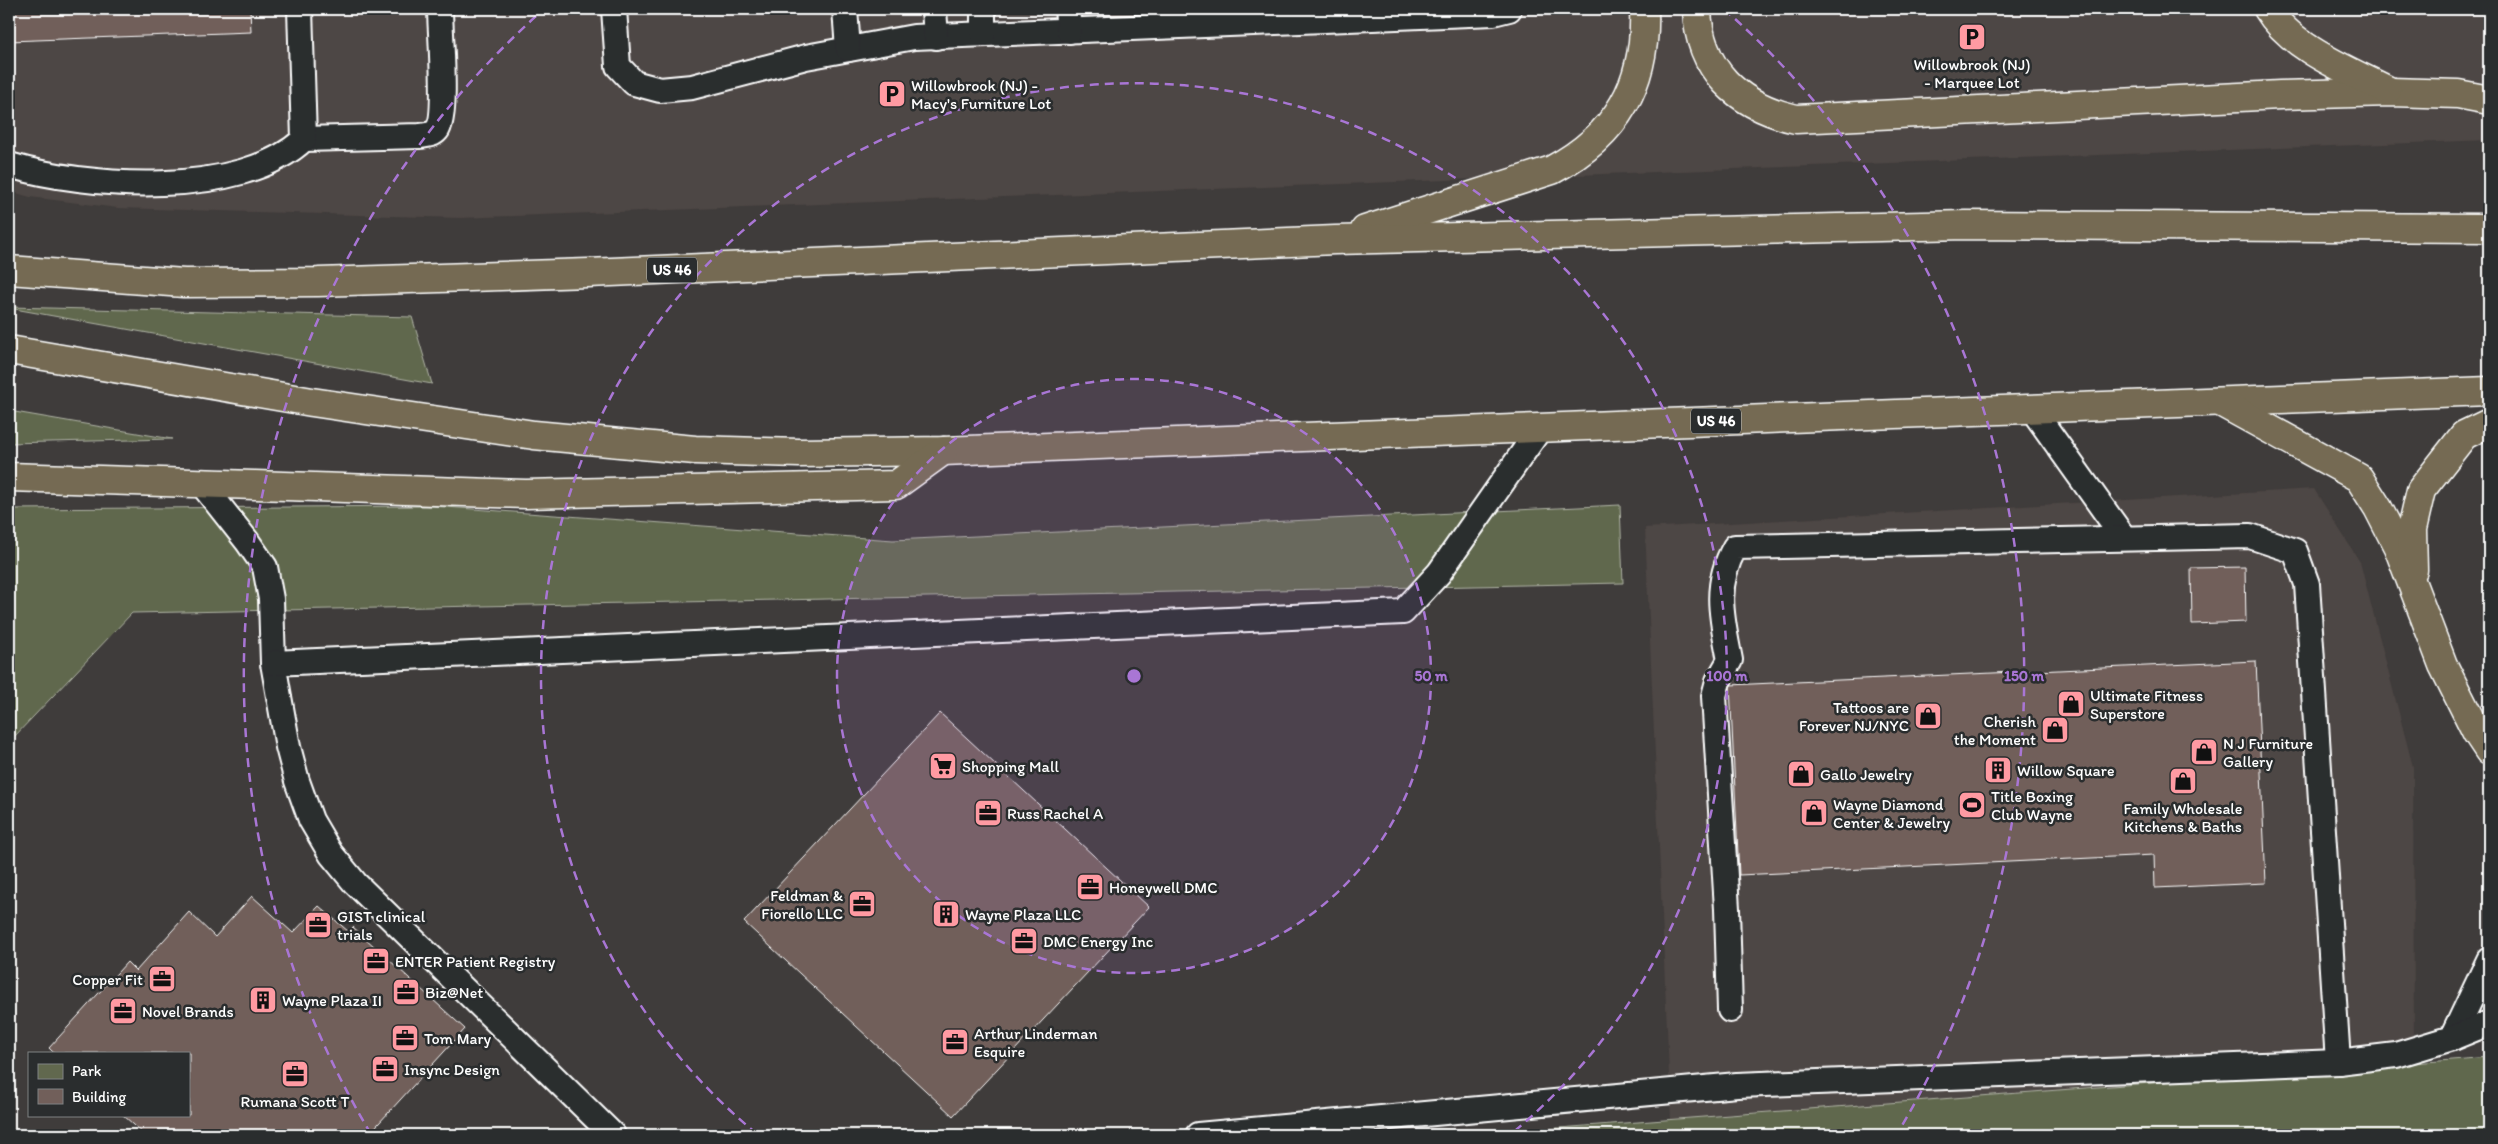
<svg xmlns="http://www.w3.org/2000/svg" width="2498" height="1144" viewBox="0 0 2498 1144" font-family="Itim,sans-serif">
<style>
.built{fill:#4e4644}
.green{fill:#61684e;stroke:#b0b4a6}
.building{fill:#715f5a;stroke:#fff}
.lines{fill:none;stroke-linecap:round;stroke-linejoin:round}
.lane-casing{stroke:#fff;stroke-width:28}
.highway-casing{stroke:#fff;stroke-width:31}
.lane{stroke:#2a2d2e;stroke-width:24}
.highway{stroke:#746b52;stroke-width:28}
.ring{fill:none;stroke:#a976d5;stroke-width:2.5;stroke-dasharray:9 6}
.labels{text-anchor:middle;stroke-width:5;stroke-linejoin:round;paint-order:stroke}
.shield{fill:#2a2d2e;stroke:#bfc0c0;stroke-width:1}
.shield-label{font-size:15px;font-weight:bold;fill:#fff}
.poi-label{font-size:16px;fill:#fff;stroke:#2a2d2e;text-anchor:start}
.centre{fill:#a976d5;stroke:#2a2d2e;stroke-width:2.5}
.ring-label{font-size:15px;text-anchor:middle;font-weight:bold;fill:#a976d5;stroke:#2a2d2e;stroke-width:5;stroke-linejoin:round;paint-order:stroke}
</style>
<rect width="100%" height="100%" fill="#3f3c3b"/>
<filter id="ink" filterUnits="userSpaceOnUse"><feTurbulence type="fractalNoise" baseFrequency=".02" numOctaves="2"/><feDisplacementMap in="SourceGraphic" scale="10" xChannelSelector="R" yChannelSelector="G"/><feConvolveMatrix kernelMatrix="1 2 1 2 8 2 1 2 1" color-interpolation-filters="sRGB"/></filter>
<g filter="url(#ink)">
<g class="built">
<polygon points="9,9 2489,9 2489,140 460,218 118,208 30,197 9,191"/>
<polygon points="2314,489 2360,562 2413,767 2414,1063 1671,1120 1645,528"/>
</g>
<g class="green">
<polygon points="9,307 412,317 432,384 9,308"/>
<polygon points="9,411 172,439 9,443"/>
<polygon points="1620,505 1623,583 132,613 13,738 9,736 9,509 432,506 893,540"/>
<polygon points="2489,1057 2489,1135 1467,1135 2414,1063"/>
</g>
<g class="building">
<polygon points="9,9 250,9 251,32 9,41"/>
<polygon points="2245,567 2246,622 2192,624 2191,568"/>
<polygon points="2256,661 2266,883 2155,888 2154,855 1739,875 1730,685"/>
<polygon points="940,713 1149,907 953,1116 744,922"/>
<polygon points="252,896 293,933 319,906 349,932 353,927 465,1029 368,1135 145,1135 123,1115 189,1115 189,1053 54,1053 49,1048 127,962 136,971 189,912 215,937"/>
</g>
<g class="lines">
<g class="lane-casing">
<g id="lane">
<polyline points="614,9 618,66 634,83 660,90 692,87 806,57 914,37 1493,13 1509,9"/>
<polyline points="845,9 848,49"/>
<polyline points="934,9 936,37"/>
<polyline points="983,9 983,34"/>
<polyline points="1067,9 1069,31"/>
<path d="M304,139L420,136C427,135 433,135 437,130C448,117 440,30 440,9"/>
<path d="M9,165C86,188 242,199 304,139L300,9"/>
<polyline points="2032,409 2124,538"/>
<polyline points="202,484 247,541 265,567 271,599 273,663 288,747 297,781 311,820 331,854 355,883 613,1135"/>
<polyline points="273,663 1403,612 1439,573 1541,427"/>
<path d="M1730,1010L1727,909L1714,696L1718,681L1730,660C1722,619 1713,586 1735,547L2250,536L2295,551L2307,584L2338,1062"/>
<polyline points="2452,1038 2489,960"/>
<polyline points="1198,1135 1737,1085 2338,1062 2396,1055 2452,1038 2489,1023"/>
</g>
</g>
<g class="highway-casing">
<g id="highway">
<path d="M1697,9C1699,70 1738,106 1796,119L2280,95L2391,92L2458,94L2489,100"/>
<path d="M2268,9C2291,48 2348,70 2387,90"/>
<path d="M1365,230L1552,170C1617,135 1647,84 1644,9"/>
<polyline points="9,270 184,283 318,282 588,273 1335,240 1966,225 2489,228"/>
<polyline points="9,350 312,402 534,435 695,450 799,453 943,451 2489,391"/>
<polyline points="2222,403 2359,478 2378,508 2398,547 2443,665 2477,733 2489,751"/>
<polyline points="9,477 526,494 896,485 943,451"/>
<polyline points="2413,570 2412,529 2421,490 2464,435 2489,423"/>
</g>
</g>
<use href="#lane" class="lane"/>
<use href="#highway" class="highway"/>
</g>
</g>
<circle cx="1134" cy="676" r="297" fill="#a976d5" fill-opacity=".12"/>
<g class="ring">
<circle cx="1134" cy="676" r="297"/>
<path d="M757 1134A593 593 0 1 1 1511 1134"/>
<path d="M371 1134A890 890 0 0 1 544 9M1724 9A890 890 0 0 1 1897 1134"/>
</g>
<defs>
<g id="parking-square" transform="scale(1.4375)"><rect x="-9" y="-9" width="18" height="18" rx="4" fill="#ff9aa2" stroke="#2a2d2e"/><path d="M-3.5-5.5H1a3.5 3.5 0 0 1 0 7H-1V5.5H-3.5ZM-1-3.4V-.6H.8a1.4 1.4 0 0 0 0-2.8Z" fill="#111"/></g>
<g id="shop-square" transform="scale(1.4375)"><rect x="-9" y="-9" width="18" height="18" rx="4" fill="#ff9aa2" stroke="#2a2d2e"/><path d="M-5-2.5h2.3a2.7 3.5 0 0 1 5.4 0H5L5.5 6h-11ZM-1.5-2.5h3a1.5 2.3 0 0 0-3 0Z" fill="#111"/></g>
<g id="supermarket-square" transform="scale(1.4375)"><rect x="-9" y="-9" width="18" height="18" rx="4" fill="#ff9aa2" stroke="#2a2d2e"/><path d="M-6-5.5h2.5l.6 2H6L4.5 2H-2.5L-4.4-4H-6ZM-1.5 3.2a1.3 1.3 0 1 0 .1 0ZM3 3.2a1.3 1.3 0 1 0 .1 0Z" fill="#111"/></g>
<g id="building-square" transform="scale(1.4375)"><rect x="-9" y="-9" width="18" height="18" rx="4" fill="#ff9aa2" stroke="#2a2d2e"/><path d="M-4-6H4V6H1V3H-1V6H-4ZM-2.5-4.3h1.7v1.8h-1.7ZM.8-4.3h1.7v1.8H.8ZM-2.5-1h1.7V.8h-1.7ZM.8-1h1.7V.8H.8Z" fill="#111"/></g>
<g id="stadium-square" transform="scale(1.4375)"><rect x="-9" y="-9" width="18" height="18" rx="4" fill="#ff9aa2" stroke="#2a2d2e"/><path d="M0-5a6.5 5 0 1 0 0 10a6.5 5 0 1 0 0-10ZM-3.5-1.8h7v3.6h-7Z" fill="#111"/></g>
<g id="office-square" transform="scale(1.4375)"><rect x="-9" y="-9" width="18" height="18" rx="4" fill="#ff9aa2" stroke="#2a2d2e"/><path d="M-6-3h4V-5.5h4V-3h4V5H-6ZM-1-4.5V-3h2v-1.5ZM-6 0V1H6V0Z" fill="#111"/></g>
</defs>
<g fill-rule="evenodd">
<use href="#parking-square" x="1972" y="37"/>
<use href="#parking-square" x="892" y="94"/>
<use href="#shop-square" x="2071" y="704"/>
<use href="#shop-square" x="1928" y="716"/>
<use href="#shop-square" x="2055" y="730"/>
<use href="#shop-square" x="2204" y="752"/>
<use href="#supermarket-square" x="943" y="766"/>
<use href="#building-square" x="1998" y="770"/>
<use href="#shop-square" x="1801" y="774"/>
<use href="#shop-square" x="2183" y="781"/>
<use href="#stadium-square" x="1972" y="805"/>
<use href="#office-square" x="988" y="813"/>
<use href="#shop-square" x="1814" y="813"/>
<use href="#office-square" x="1090" y="887"/>
<use href="#office-square" x="862" y="904"/>
<use href="#building-square" x="946" y="914"/>
<use href="#office-square" x="318" y="925"/>
<use href="#office-square" x="1024" y="941"/>
<use href="#office-square" x="376" y="961"/>
<use href="#office-square" x="162" y="979"/>
<use href="#office-square" x="406" y="992"/>
<use href="#building-square" x="263" y="1000"/>
<use href="#office-square" x="123" y="1011"/>
<use href="#office-square" x="405" y="1038"/>
<use href="#office-square" x="955" y="1042"/>
<use href="#office-square" x="385" y="1069"/>
<use href="#office-square" x="295" y="1074"/>
</g>
<g class="labels">
<g class="shield">
<rect x="647" y="257.5" width="50" height="25" rx="4"/>
<rect x="1691" y="408.5" width="50" height="25" rx="4"/>
</g>
<g class="shield-label">
<text x="672" y="275">US 46</text>
<text x="1716" y="426">US 46</text>
</g>
<g class="poi-label">
<text x="1972" y="70" text-anchor="middle">Willowbrook (NJ)<tspan x="1972" dy="18">- Marquee Lot</tspan></text>
<text x="911" y="91">Willowbrook (NJ) -<tspan x="911" dy="18">Macy's Furniture Lot</tspan></text>
<text x="2090" y="701">Ultimate Fitness<tspan x="2090" dy="18">Superstore</tspan></text>
<text x="1909" y="713" text-anchor="end">Tattoos are<tspan x="1909" dy="18">Forever NJ/NYC</tspan></text>
<text x="2036" y="727" text-anchor="end">Cherish<tspan x="2036" dy="18">the Moment</tspan></text>
<text x="2223" y="749">N J Furniture<tspan x="2223" dy="18">Gallery</tspan></text>
<text x="962" y="772">Shopping Mall</text>
<text x="2017" y="776">Willow Square</text>
<text x="1820" y="780">Gallo Jewelry</text>
<text x="1991" y="802">Title Boxing<tspan x="1991" dy="18">Club Wayne</tspan></text>
<text x="1833" y="810">Wayne Diamond<tspan x="1833" dy="18">Center &amp; Jewelry</tspan></text>
<text x="2183" y="814" text-anchor="middle">Family Wholesale<tspan x="2183" dy="18">Kitchens &amp; Baths</tspan></text>
<text x="1007" y="819">Russ Rachel A</text>
<text x="1109" y="893">Honeywell DMC</text>
<text x="843" y="901" text-anchor="end">Feldman &amp;<tspan x="843" dy="18">Fiorello LLC</tspan></text>
<text x="965" y="920">Wayne Plaza LLC</text>
<text x="337" y="922">GIST clinical<tspan x="337" dy="18">trials</tspan></text>
<text x="1043" y="947">DMC Energy Inc</text>
<text x="395" y="967">ENTER Patient Registry</text>
<text x="143" y="985" text-anchor="end">Copper Fit</text>
<text x="425" y="998">Biz@Net</text>
<text x="282" y="1006">Wayne Plaza II</text>
<text x="142" y="1017">Novel Brands</text>
<text x="974" y="1039">Arthur Linderman<tspan x="974" dy="18">Esquire</tspan></text>
<text x="424" y="1044">Tom Mary</text>
<text x="404" y="1075">Insync Design</text>
<text x="295" y="1107" text-anchor="middle">Rumana Scott T</text>
</g>
</g>
<circle cx="1134" cy="676" r="8" class="centre"/>
<g class="ring-label">
<text x="1431" y="681">50 m</text>
<text x="1727" y="681">100 m</text>
<text x="2024" y="681">150 m</text>
</g>
<rect width="2498" height="1144" fill="none" stroke="#2a2d2e" stroke-width="30"/>
<rect x="15" y="15" width="2468" height="1114" fill="none" stroke="#fff" stroke-width="2" filter="url(#ink)"/>
<rect x="28" y="1052" width="162" height="65" fill="#2a2d2e" stroke="#7f8182"/>
<rect x="38" y="1064" width="25" height="15" fill="#61684e" stroke="#7f8182"/>
<text x="72" y="1076" font-size="15" fill="#ffffff">Park</text>
<rect x="38" y="1089" width="25" height="15" fill="#715f5a" stroke="#7f8182"/>
<text x="72" y="1102" font-size="15" fill="#ffffff">Building</text>
</svg>
